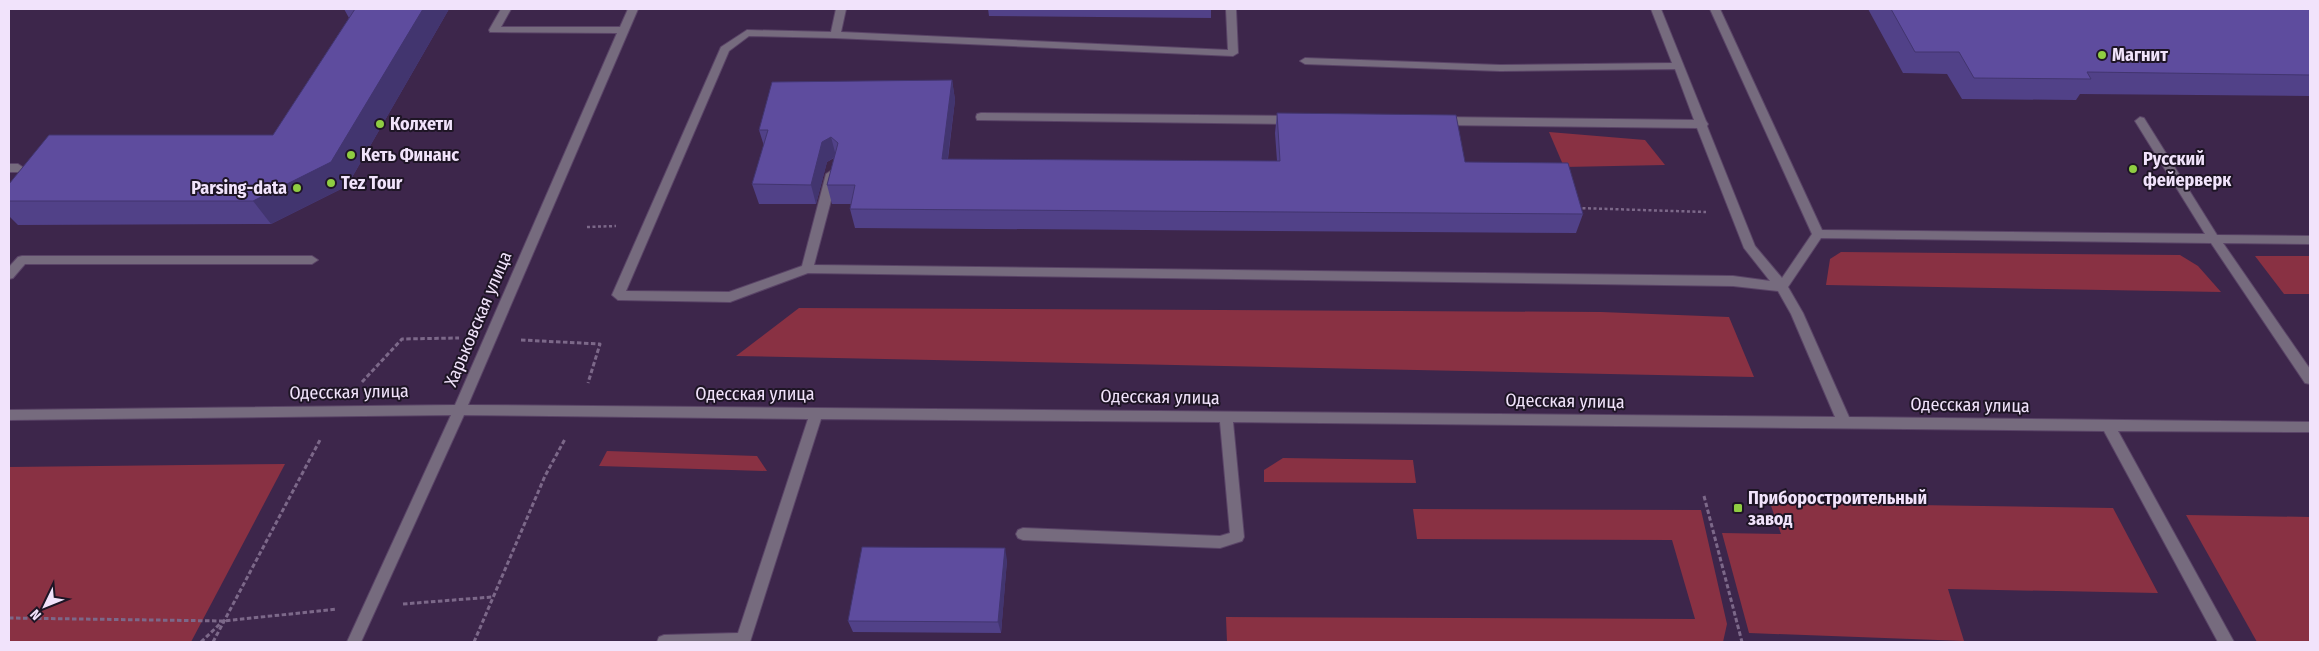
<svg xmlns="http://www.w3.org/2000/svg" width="2319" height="651" viewBox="0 0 2319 651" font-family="'Fira Sans Condensed',sans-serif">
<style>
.green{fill:#893143}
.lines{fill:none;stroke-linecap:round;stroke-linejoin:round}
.minor-casing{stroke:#5a4467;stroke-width:2}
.path-far1{stroke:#7c6889;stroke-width:2.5;stroke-dasharray:3 2.5;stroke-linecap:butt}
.path{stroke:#7c6889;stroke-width:3;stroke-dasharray:4.5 2.5;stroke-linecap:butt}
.minor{fill:#766b7e;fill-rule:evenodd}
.wall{fill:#514188}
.shaded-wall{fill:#42356f}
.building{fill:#5e4c9e;stroke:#42356f}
.poi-dot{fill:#8fcd42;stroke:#1e1525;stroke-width:2}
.labels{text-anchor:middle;stroke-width:4;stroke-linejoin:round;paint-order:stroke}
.poi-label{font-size:18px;font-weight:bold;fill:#f1e3fb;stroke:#1e1525;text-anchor:start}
.street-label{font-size:18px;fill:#f1e3fb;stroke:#1e1525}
</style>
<rect width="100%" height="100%" fill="#3d264b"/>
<g class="green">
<polygon points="1549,132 1645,140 1665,165 1564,167"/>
<polygon points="1841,252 2180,255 2198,266 2221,292 1826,285 1830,259"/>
<polygon points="2255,256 2310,256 2310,294 2284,294"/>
<polygon points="799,308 1601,312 1729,317 1754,377 736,356"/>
<polygon points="607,451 757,456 767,471 599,466"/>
<polygon points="1283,458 1413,460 1416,483 1264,482 1264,470"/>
<polygon points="285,464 191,642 9,642 9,467"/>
<polygon points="1770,503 2113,508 2158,593 1948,589 1964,641 1749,633 1722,533 1781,534"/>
<polygon points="1413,509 1701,510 1727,624 1723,642 1227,642 1226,617 1695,619 1672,540 1417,539"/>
<polygon points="2186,515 2310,517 2310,642 2257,642"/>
</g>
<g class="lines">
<g class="minor-casing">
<g id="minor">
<polygon points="501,9 511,9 501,27 620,27 628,9 638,9 468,405 1835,417 1791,314 1778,291 1733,286 808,273 730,302 618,300 612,295 721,47 747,30 831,32 836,9 846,9 841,32 1228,50 1226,9 1236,9 1238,53 1233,56 835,38 749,36 729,51 626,291 729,292 802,266 826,174 832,170 838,174 814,265 1733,276 1770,281 1744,248 1697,128 1440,125 1435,121 1440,117 1694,120 1675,69 1500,71 1305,64 1300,61 1305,58 1500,65 1672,63 1651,9 1661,9 1706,121 1708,124 1707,126 1755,246 1782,278 1812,234 1710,9 1720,9 1822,230 2205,234 2135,121 2140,117 2144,118 2217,235 2310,236 2310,244 2223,243 2310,369 2310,384 2305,383 2211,243 1821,238 1788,287 1803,313 1849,417 2310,422 2310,432 2118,431 2234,642 2218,642 2104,431 1233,422 1244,537 1242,541 1220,548 1023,540 1018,538 1016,534 1018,530 1023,528 1220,536 1230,533 1220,422 821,419 750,642 657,642 659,637 664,635 738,633 808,419 464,415 361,642 347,642 451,415 9,420 9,410 455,405 617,33 490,32 489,30"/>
<polygon points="981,113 1293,116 1298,120 1293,124 977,120 976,117 977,114"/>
<polygon points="9,164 18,164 24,168 18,172 9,172"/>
<polygon points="22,256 312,256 318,260 312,264 25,264 13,278 9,279 9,267 18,257"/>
</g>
</g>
<g class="path-far1">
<polyline points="1577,208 1706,212"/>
<polyline points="587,227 616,226"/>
</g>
<g class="path">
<polyline points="521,340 600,344 588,383"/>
<polyline points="362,382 402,339 459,338"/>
<polyline points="1704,496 1742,642"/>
<polyline points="403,604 492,597"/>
<polyline points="9,618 224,621 337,609"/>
<polyline points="201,642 222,622"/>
<polyline points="213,642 320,440"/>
<polyline points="474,642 545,476 565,439"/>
</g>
<use href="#minor" class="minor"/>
</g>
<g class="wall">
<polygon points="344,9 449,9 347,186 271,224 18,225 9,216 9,201 273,135 349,18"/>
<polygon points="988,9 1211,9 1211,18 989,16"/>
<polygon points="1868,9 2310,9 2310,96 2080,94 2076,100 1962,99 1947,74 1903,73"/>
<polygon points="952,80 955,100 948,159 1277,161 1275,133 1277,113 1465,162 1583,214 1576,233 855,228 850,209 851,204 832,204 827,185 834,158 827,162 816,204 759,204 752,184 764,146 759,130"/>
<polygon points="1007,560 1001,633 853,632 848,621"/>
</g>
<g class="shaded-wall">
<polygon points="423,9 449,9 347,186 271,224 253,201"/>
<polygon points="952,80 955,100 945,179 942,159"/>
<polygon points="831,137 836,156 827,162 816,204 811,185 822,142"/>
<polygon points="1005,548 1007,560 1001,633 998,622"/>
</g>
<g class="building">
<polygon points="355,9 423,9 331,162 253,201 9,201 9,184 49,135 273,135"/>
<polygon points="1891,9 2310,9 2310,75 2087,72 2091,79 1974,78 1959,52 1915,52"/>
<polygon points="952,80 942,159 1280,161 1277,113 1456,115 1465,162 1568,163 1583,214 850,209 855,185 827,185 838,143 831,137 822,142 811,185 752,184 768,130 759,130 772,82"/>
<polygon points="862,547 1005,548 998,622 848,621"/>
</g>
<g class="poi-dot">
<circle cx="2102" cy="55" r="5"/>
<circle cx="380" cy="124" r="5"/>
<circle cx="351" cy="155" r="5"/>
<circle cx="2133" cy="169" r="5"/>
<circle cx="331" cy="183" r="5"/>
<circle cx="297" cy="188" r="5"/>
<rect x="1733" y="503" width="10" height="10" rx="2.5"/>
</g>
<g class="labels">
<g class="poi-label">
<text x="2112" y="61">Магнит</text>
<text x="390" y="130">Колхети</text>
<text x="361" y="161">Кеть Финанс</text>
<text x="2143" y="165">Русский<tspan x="2143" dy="21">фейерверк</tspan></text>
<text x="341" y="189">Tez Tour</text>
<text x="287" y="194" text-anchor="end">Parsing-data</text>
<text x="1748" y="504">Приборостроительный<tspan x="1748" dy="21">завод</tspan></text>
</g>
<g class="street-label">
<text transform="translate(478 319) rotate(-67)" y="6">Харьковская улица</text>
<text transform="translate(349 392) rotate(-1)" y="6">Одесская улица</text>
<text x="755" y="400">Одесская улица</text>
<text transform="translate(1160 397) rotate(1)" y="6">Одесская улица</text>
<text transform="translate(1565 401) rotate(1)" y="6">Одесская улица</text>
<text transform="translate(1970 405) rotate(1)" y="6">Одесская улица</text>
</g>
</g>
<rect width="2319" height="651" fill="none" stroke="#f1e3fb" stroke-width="20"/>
<g transform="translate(45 606) rotate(227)" stroke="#1e1525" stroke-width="4" paint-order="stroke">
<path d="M0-4L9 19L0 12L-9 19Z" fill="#f1e3fb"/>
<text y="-8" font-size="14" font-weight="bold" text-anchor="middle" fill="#f1e3fb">N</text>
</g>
</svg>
